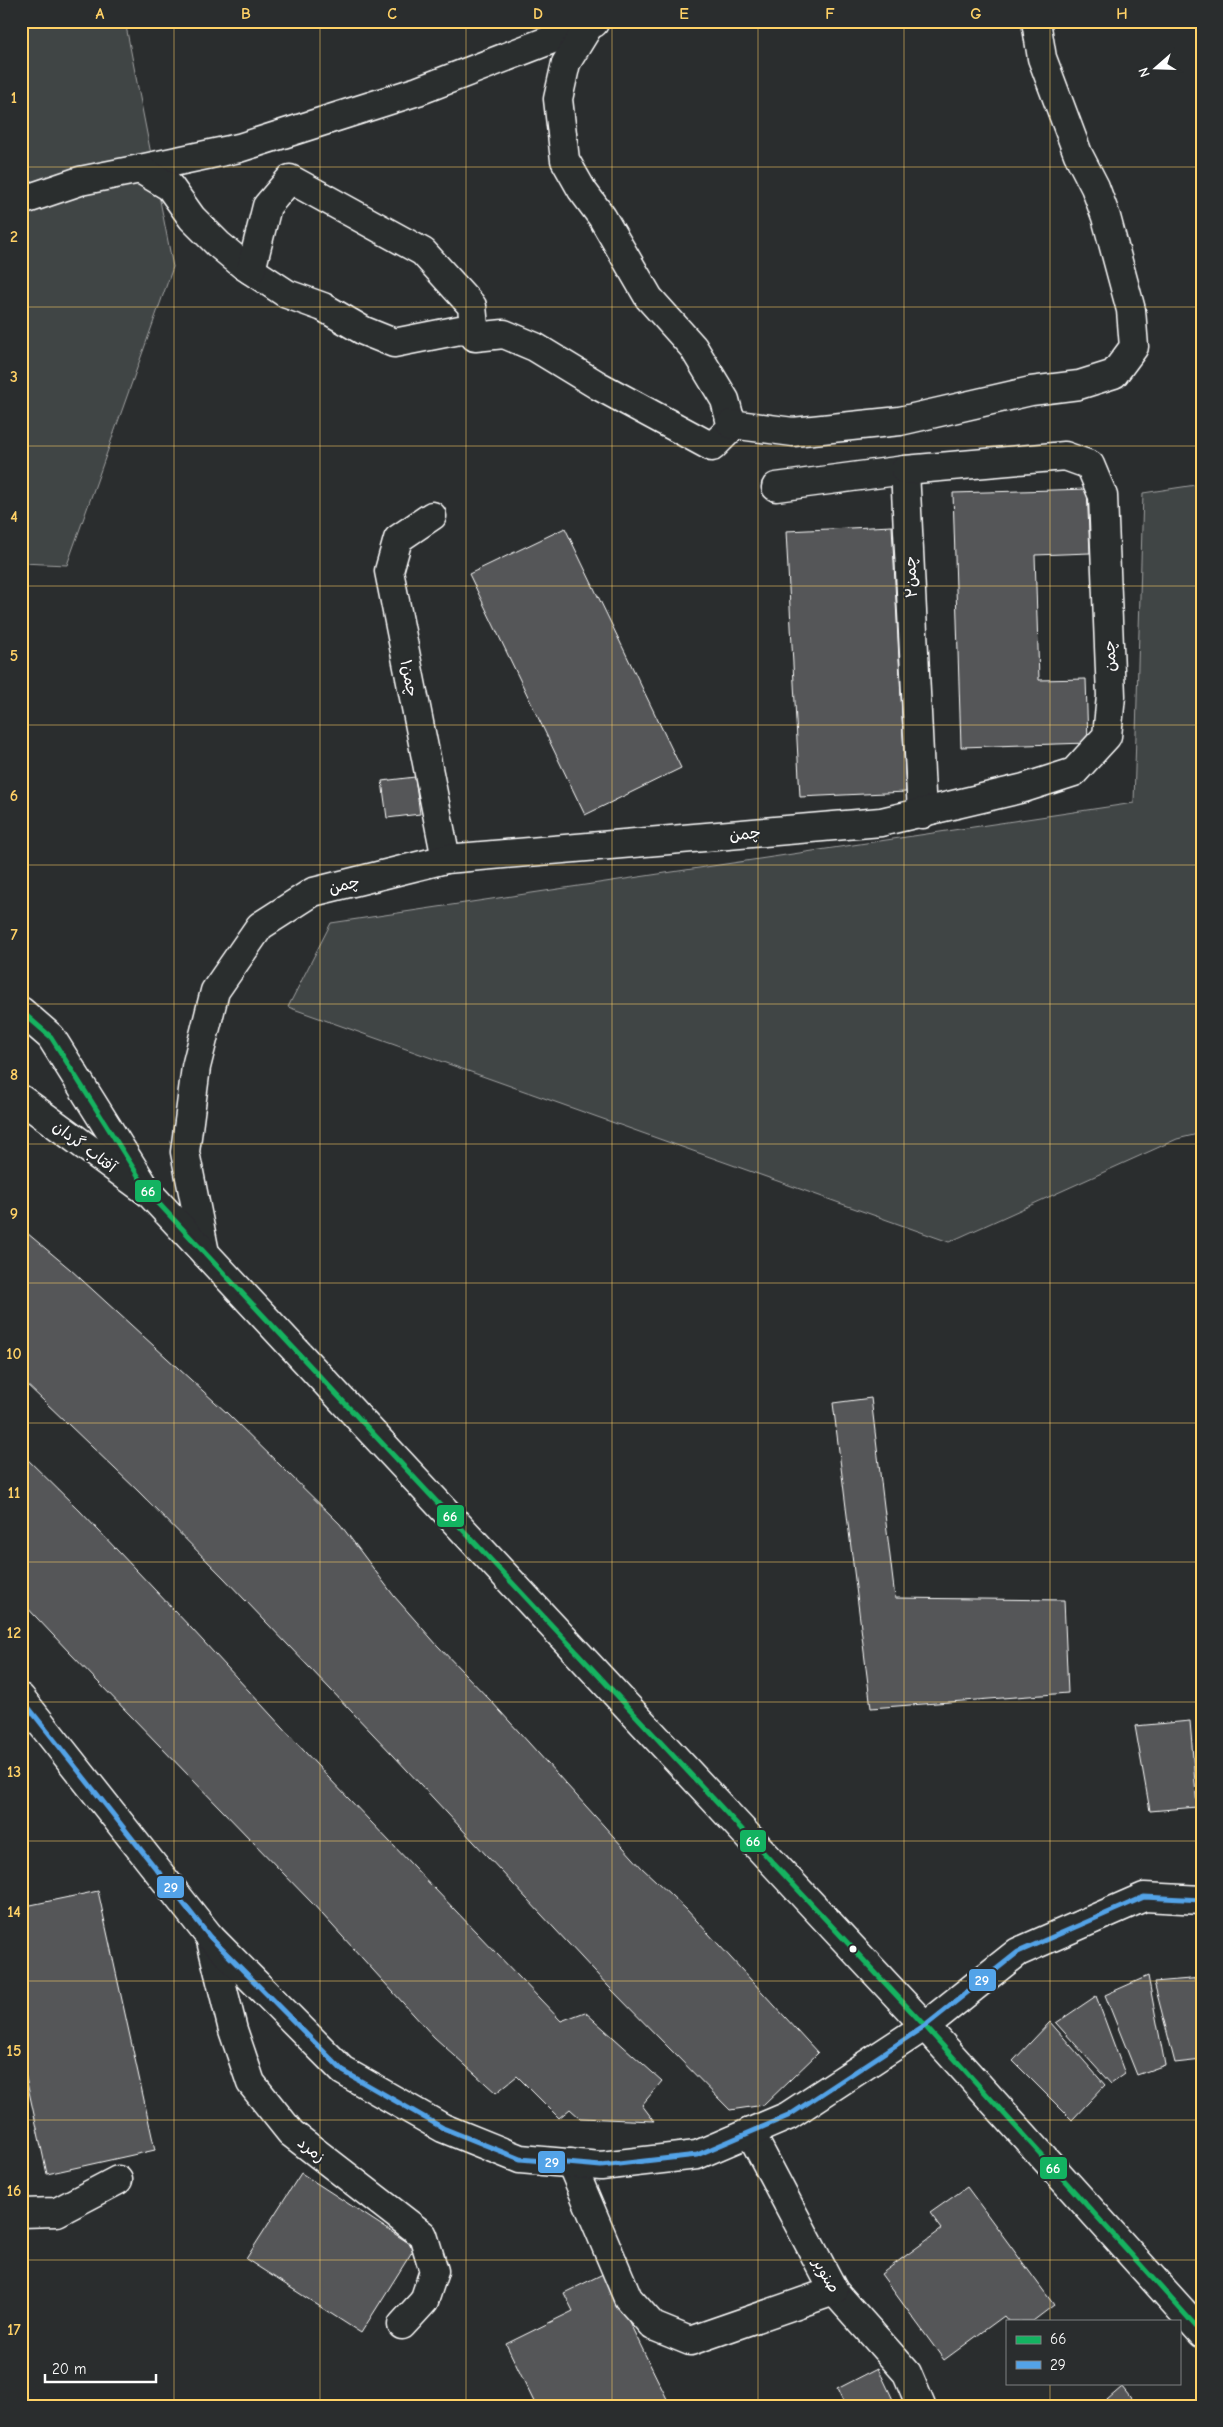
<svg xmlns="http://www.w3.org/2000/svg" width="1223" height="2427" viewBox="0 0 1223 2427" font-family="'Comic Neue','Playpen Sans Arabic',sans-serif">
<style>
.green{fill:#414445;stroke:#a0a2a2}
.building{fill:#555758;stroke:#fff}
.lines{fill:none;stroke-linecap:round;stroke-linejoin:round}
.minor-casing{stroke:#fff;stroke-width:31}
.major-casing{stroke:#fff;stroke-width:31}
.minor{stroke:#2a2d2e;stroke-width:28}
.major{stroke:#2a2d2e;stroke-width:28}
.bus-1-casing{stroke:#2a2d2e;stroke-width:9}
.bus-2-casing{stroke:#2a2d2e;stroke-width:9}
.bus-1{stroke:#13b361;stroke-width:5}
.bus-2{stroke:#53a3e8;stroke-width:5}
.grid{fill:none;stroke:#ffd166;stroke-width:1;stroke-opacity:0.55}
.bus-dot{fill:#fff;stroke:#2a2d2e;stroke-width:2}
.labels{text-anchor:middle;stroke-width:4;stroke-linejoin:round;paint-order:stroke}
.street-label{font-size:16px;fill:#fff;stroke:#2a2d2e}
.line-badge{stroke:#2a2d2e;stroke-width:2}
.badge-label{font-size:14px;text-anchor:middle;font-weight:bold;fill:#fff}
.neatline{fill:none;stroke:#ffd166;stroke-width:2}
.grid-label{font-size:16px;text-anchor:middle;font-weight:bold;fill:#ffd166}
</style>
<rect width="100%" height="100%" fill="#2a2d2e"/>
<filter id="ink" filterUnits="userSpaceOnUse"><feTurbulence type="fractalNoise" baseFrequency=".02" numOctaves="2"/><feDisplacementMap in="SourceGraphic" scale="10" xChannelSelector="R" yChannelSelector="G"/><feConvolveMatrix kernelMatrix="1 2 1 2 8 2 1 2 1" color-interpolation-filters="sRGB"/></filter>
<g filter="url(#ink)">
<g class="green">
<polygon points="21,21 125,21 173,267 67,565 21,563"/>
<polygon points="1202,484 1202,1133 1177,1139 949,1242 288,1007 331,923 1134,803 1143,493"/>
</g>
<g class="building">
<polygon points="1087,489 1090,553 1035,555 1039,680 1086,679 1088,743 961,747 953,493"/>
<polygon points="892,526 906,792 800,797 786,531"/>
<polygon points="565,528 681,768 585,815 469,574"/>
<polygon points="415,777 420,814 387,818 382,781"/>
<polygon points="21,1228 70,1269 227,1413 340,1524 394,1596 437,1645 491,1701 642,1868 686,1909 818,2053 764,2105 730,2110 608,1986 394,1756 224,1578 138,1491 21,1379"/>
<polygon points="871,1398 895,1598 1064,1600 1068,1693 871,1708 833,1403"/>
<polygon points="21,1453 80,1511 192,1629 328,1777 561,2021 585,2012 662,2081 642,2105 654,2121 580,2118 570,2109 559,2118 517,2076 496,2093 434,2037 312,1903 69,1652 21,1601"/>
<polygon points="1190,1721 1197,1807 1150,1811 1135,1726"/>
<polygon points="98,1891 155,2150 47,2174 21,2055 21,1907"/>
<polygon points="1148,1976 1165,2065 1137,2075 1105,1995"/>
<polygon points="1202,1978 1202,2060 1175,2063 1154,1982"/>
<polygon points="1096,1996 1125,2074 1111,2084 1056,2023"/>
<polygon points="1050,2022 1105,2085 1072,2120 1013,2061"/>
<polygon points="301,2173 415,2247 361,2333 246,2259"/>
<polygon points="967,2187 1054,2305 1033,2321 1008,2321 1004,2316 944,2360 881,2274 942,2229 930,2213"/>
<polygon points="605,2273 670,2405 536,2406 506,2344 573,2311 564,2293"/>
<polygon points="878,2368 896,2406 845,2406 837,2389"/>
<polygon points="1122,2387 1137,2406 1100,2406"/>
</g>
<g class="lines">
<g class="minor-casing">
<g id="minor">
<polyline points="140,169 239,148 418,91 594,23"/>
<polyline points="21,201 80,181 140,169 170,187 192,218 218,244 243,265 287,294 323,307 364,331 394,343 460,330 475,332"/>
<polyline points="251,270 267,206 290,179 423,252 472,306 475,337 504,334 535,347 599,386 712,447 732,427 725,400 693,347 649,298 602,217 582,190 565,160 558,99 566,63 590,24"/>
<polyline points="731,424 793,432 900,421 1031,391 1079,385 1114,374 1134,347 1131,310 1106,217 1095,187 1078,154 1042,58 1036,21"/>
<polyline points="776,487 905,470 922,814"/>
<polyline points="432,516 398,539 389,571 446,859"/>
<polyline points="21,1011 51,1037 148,1192"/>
<polyline points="205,1253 185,1152 196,1067 215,991 260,926 313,892 446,859 881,822 1024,788 1074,772 1107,736 1111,696 1103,496 1090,465 1065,456 905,470"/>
<polyline points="210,1937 233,2030 251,2083 291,2133 423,2235 434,2271 424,2301 402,2325"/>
<polyline points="925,2026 1202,2333"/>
<polyline points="750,2132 834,2291 907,2373 921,2406"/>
<polyline points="571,2163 628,2298 653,2326 690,2341 834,2291"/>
<polyline points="21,2213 57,2212 118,2180"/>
</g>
</g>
<g class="major-casing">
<g id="major">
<polyline points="21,1099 149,1193 925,2026"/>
<polyline points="21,1698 210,1937 343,2071 443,2128 520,2159 601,2166 697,2155 788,2116 925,2026 1018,1952 1144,1897 1202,1900"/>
</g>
</g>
<use href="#minor" class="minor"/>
<use href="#major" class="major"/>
<g class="bus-1-casing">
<polyline id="bus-1" points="21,1011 51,1037 149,1193 925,2026 1202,2333"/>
</g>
<g class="bus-2-casing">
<polyline id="bus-2" points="21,1698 210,1937 343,2071 443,2128 520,2159 601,2166 697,2155 788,2116 925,2026 1018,1952 1144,1897 1202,1900"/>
</g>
<use href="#bus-1" class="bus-1"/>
<use href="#bus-2" class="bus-2"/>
</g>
</g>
<path class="grid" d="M174,21V2406M320,21V2406M466,21V2406M612,21V2406M758,21V2406M904,21V2406M1050,21V2321M21,167H1202M21,307H1202M21,446H1202M21,586H1202M21,725H1202M21,865H1202M21,1004H1202M21,1144H1202M21,1283H1202M21,1423H1202M21,1562H1202M21,1702H1202M21,1841H1202M21,1981H1202M21,2120H1202M21,2260H1202M1050,2383V2406"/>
<circle class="bus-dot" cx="853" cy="1949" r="4.5"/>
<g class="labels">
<g class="street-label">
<text transform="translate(910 577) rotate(-93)" y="6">چمن۲</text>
<text transform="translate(1109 656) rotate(-92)" y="6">چمن</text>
<text transform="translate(410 678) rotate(79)" y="6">چمن۱</text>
<text transform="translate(745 833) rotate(-5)" y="6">چمن</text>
<text transform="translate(344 884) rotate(-14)" y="6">چمن</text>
<text transform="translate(85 1146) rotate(37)" y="6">آفتاب گردان</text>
<text transform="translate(312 2149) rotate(38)" y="6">زمرد</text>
<text transform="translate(827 2275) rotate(60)" y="6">صنوبر</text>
</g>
</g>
<g class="line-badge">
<rect x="134" y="1179" width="28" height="24" rx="5" fill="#13b361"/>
<rect x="436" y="1504" width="29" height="24" rx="5" fill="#13b361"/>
<rect x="739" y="1829" width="28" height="24" rx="5" fill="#13b361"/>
<rect x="156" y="1875" width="29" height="24" rx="5" fill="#53a3e8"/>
<rect x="968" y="1968" width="29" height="24" rx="5" fill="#53a3e8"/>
<rect x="537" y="2150" width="29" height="24" rx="5" fill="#53a3e8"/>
<rect x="1039" y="2156" width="29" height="24" rx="5" fill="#13b361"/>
</g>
<g class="badge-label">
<text x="148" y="1196">66</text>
<text x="450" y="1521">66</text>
<text x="753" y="1846">66</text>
<text x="171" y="1892">29</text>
<text x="982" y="1985">29</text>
<text x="552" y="2167">29</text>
<text x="1053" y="2173">66</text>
</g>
<rect width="1223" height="2427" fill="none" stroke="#2a2d2e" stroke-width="55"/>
<rect x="1006" y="2320" width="175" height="65" fill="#2a2d2e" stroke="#7f8182"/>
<rect x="1016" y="2336" width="25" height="8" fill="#13b361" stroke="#7f8182"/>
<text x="1050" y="2344" font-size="15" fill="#ffffff">66</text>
<rect x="1016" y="2361" width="25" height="8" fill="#53a3e8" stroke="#7f8182"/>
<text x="1050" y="2370" font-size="15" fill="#ffffff">29</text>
<g transform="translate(1156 68) rotate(250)" stroke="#2a2d2e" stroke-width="4" paint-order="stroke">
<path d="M0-4L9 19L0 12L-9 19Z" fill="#ffffff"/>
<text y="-8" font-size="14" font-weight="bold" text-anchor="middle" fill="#ffffff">N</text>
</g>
<path d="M45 2374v8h111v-8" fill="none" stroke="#ffffff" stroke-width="2.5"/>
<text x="52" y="2374" font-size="15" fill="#ffffff" stroke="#2a2d2e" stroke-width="4" paint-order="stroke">20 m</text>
<rect x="28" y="28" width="1168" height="2372" class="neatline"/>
<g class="grid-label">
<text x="100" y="19">A</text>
<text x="246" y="19">B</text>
<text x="392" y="19">C</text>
<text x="538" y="19">D</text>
<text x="684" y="19">E</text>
<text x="830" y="19">F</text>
<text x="976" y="19">G</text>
<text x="1122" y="19">H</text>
<text x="14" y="103">1</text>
<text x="14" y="242">2</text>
<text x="14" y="382">3</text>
<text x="14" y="522">4</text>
<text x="14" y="661">5</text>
<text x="14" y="801">6</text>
<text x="14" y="940">7</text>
<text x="14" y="1080">8</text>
<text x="14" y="1219">9</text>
<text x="14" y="1359">10</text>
<text x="14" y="1498">11</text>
<text x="14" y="1638">12</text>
<text x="14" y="1777">13</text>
<text x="14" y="1917">14</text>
<text x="14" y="2056">15</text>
<text x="14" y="2196">16</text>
<text x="14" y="2335">17</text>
</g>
</svg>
